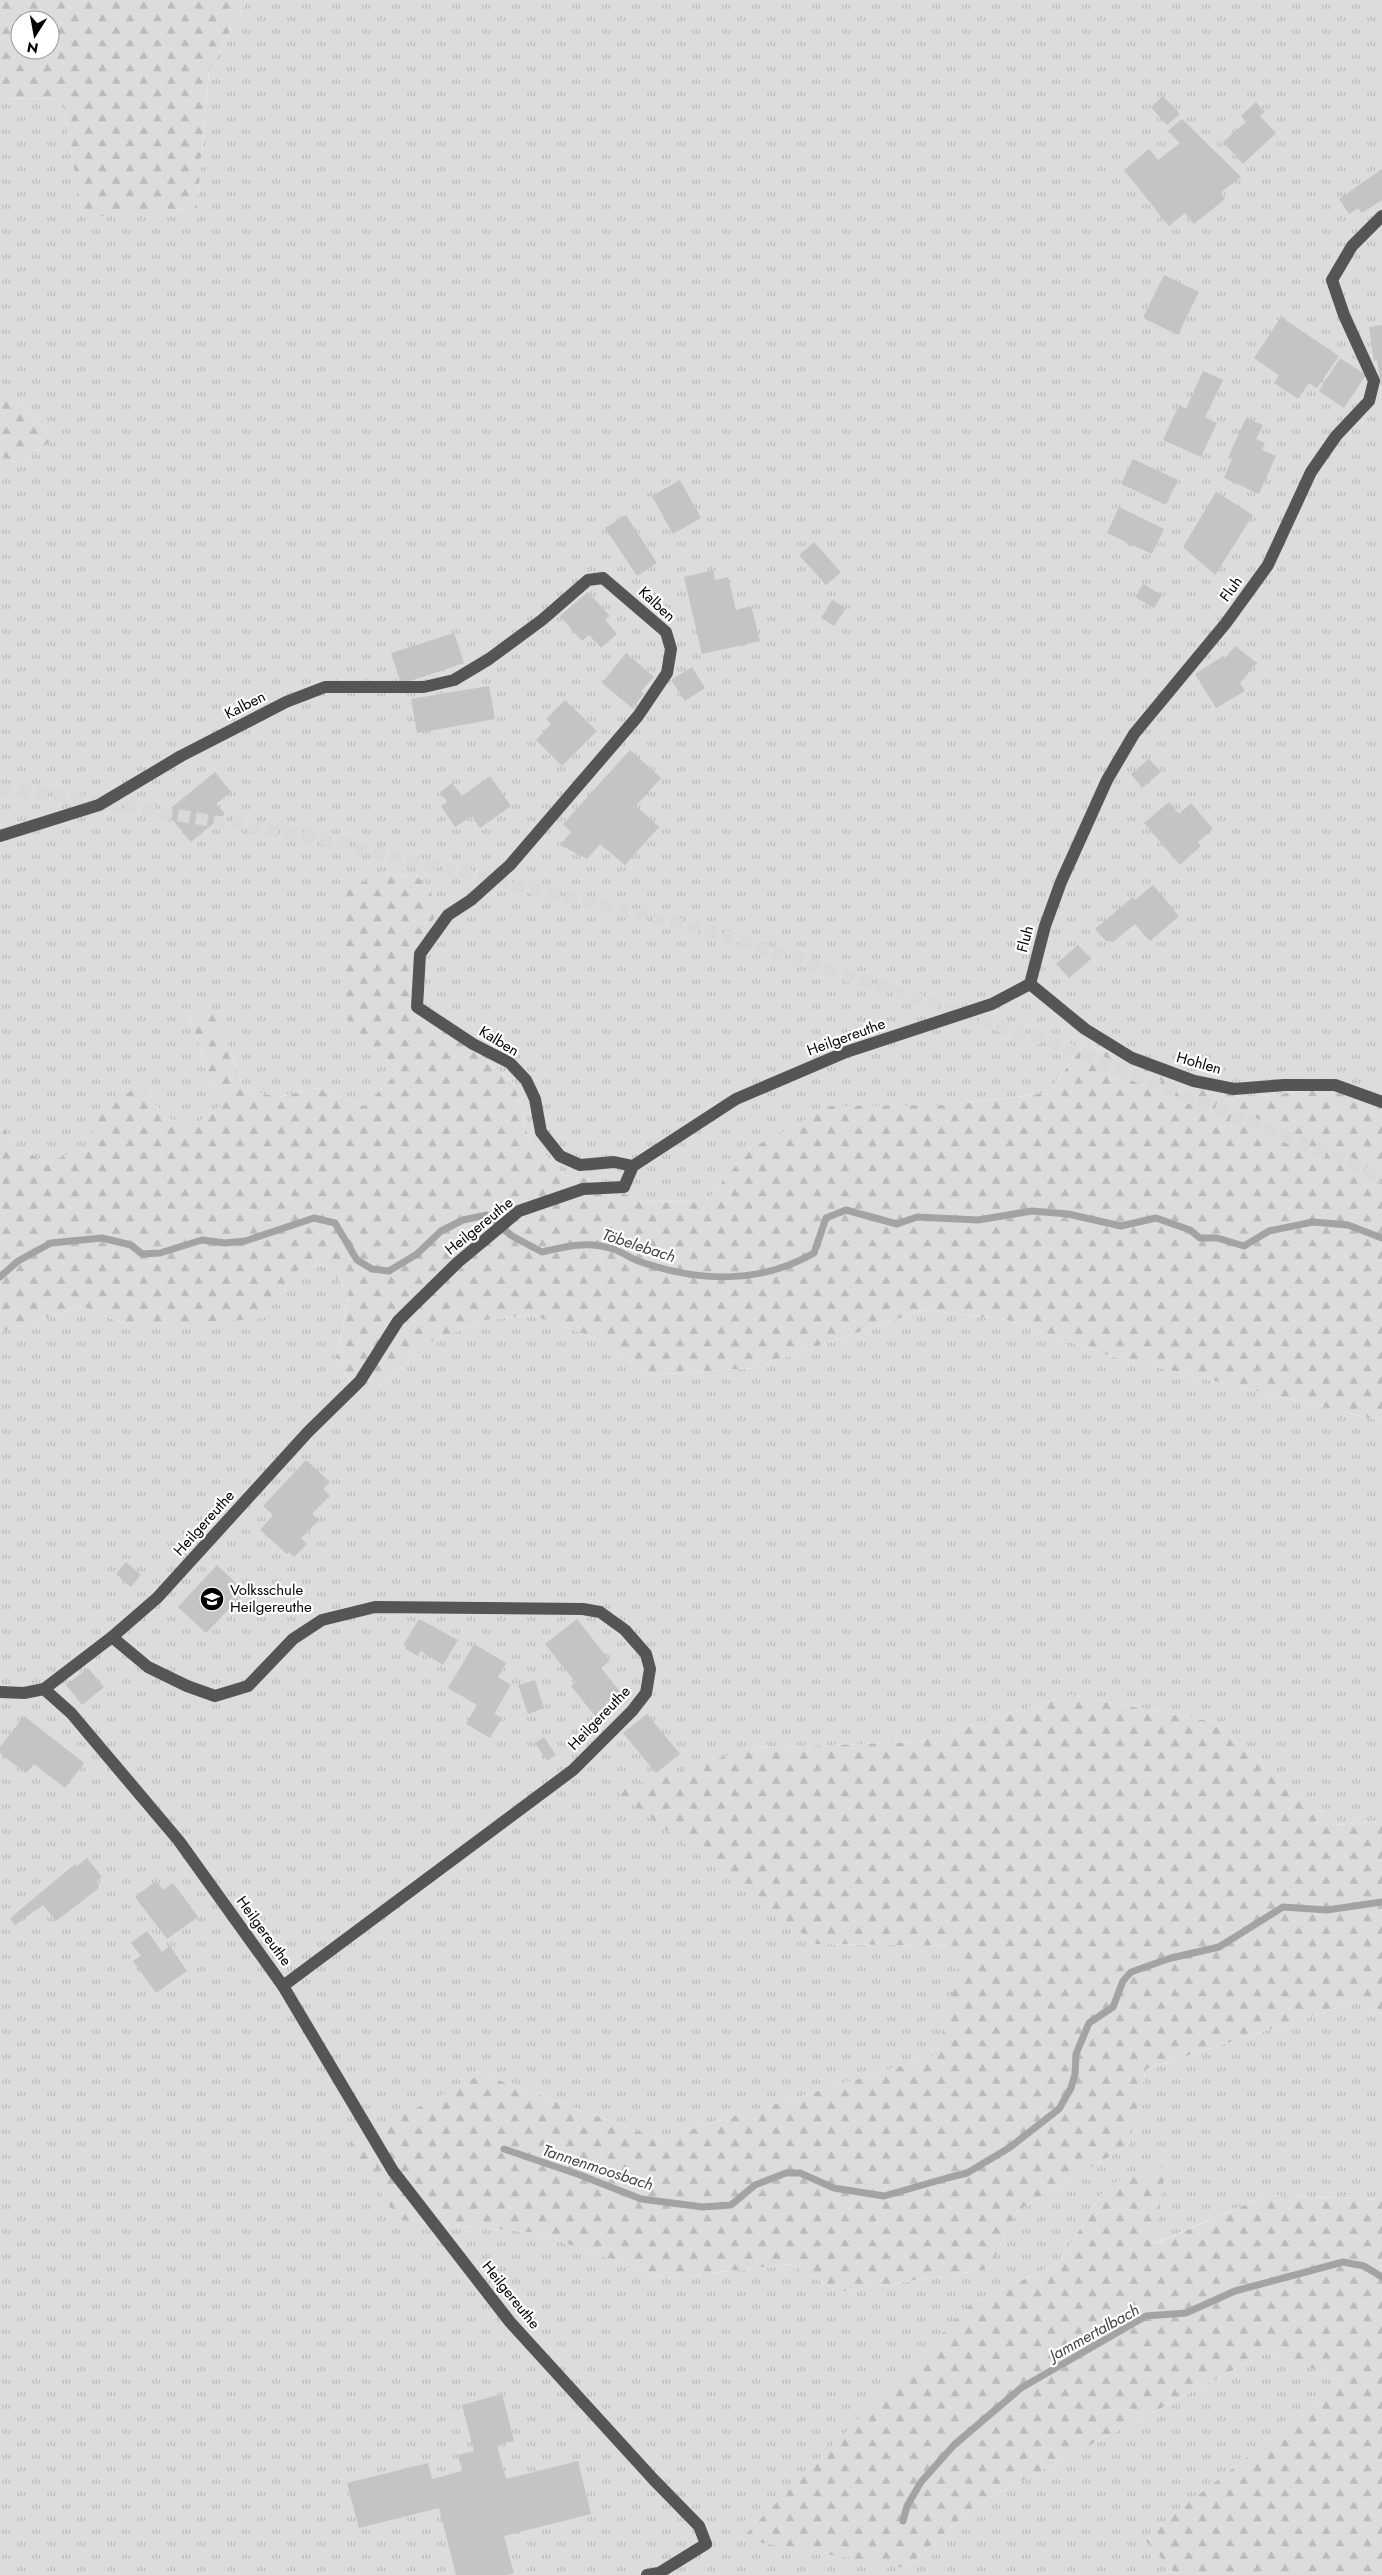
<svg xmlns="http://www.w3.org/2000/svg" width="1382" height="2575" viewBox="0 0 1382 2575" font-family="Jost,sans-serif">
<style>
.grass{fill:url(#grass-tufts)}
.forest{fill:url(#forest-firs);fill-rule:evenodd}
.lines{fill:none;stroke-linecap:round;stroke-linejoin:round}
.stream{stroke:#a3a3a3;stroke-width:7}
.building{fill:#c4c4c4}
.major-tunnel{stroke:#d9d9d9;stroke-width:12;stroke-dasharray:12 6;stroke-linecap:butt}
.minor{stroke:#555;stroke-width:12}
.labels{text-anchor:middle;stroke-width:4.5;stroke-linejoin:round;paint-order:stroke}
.street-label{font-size:15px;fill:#000;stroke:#fff}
.poi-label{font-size:15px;fill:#000;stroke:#fff;text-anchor:start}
.water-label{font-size:16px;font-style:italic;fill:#444;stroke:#fff}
</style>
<defs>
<pattern id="grass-tufts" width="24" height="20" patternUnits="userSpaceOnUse" patternTransform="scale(1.25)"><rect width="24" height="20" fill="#dcdcdc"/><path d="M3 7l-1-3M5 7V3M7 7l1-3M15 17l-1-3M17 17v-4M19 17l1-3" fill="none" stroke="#bbb"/></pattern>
<pattern id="forest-firs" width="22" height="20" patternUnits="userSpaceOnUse" patternTransform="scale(1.25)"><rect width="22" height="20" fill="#dcdcdc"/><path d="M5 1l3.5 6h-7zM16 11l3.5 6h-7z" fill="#bbb"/></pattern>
</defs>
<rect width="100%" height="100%" fill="#fff"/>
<g class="grass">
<polygon points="247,0 1382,0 1382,1098 1321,1089 1243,1098 1084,1044 1048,1093 949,1105 750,1149 705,1202 641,1201 587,1178 564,1175 528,1136 514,1083 471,1048 413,1012 416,952 431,890 416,875 383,876 350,1027 398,1072 364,1106 318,1088 279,1097 244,1090 226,1039 189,1013 209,1078 221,1106 197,1123 172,1120 46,1163 15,1144 0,1123 0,455 18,464 54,439 0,381 0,98 62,99 83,217 197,208 209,71"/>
<polygon points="323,1264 349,1292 336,1362 364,1399 431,1342 484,1320 532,1315 595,1338 650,1375 753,1368 924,1310 1008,1320 1110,1356 1382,1421 1382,1821 1334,1825 1214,1722 1070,1695 915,1742 751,1748 816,1944 964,1946 937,2055 659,2139 482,2074 399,2220 536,2233 667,2278 791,2264 839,2292 989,2269 1017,2211 1129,2145 1146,2069 1355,2002 1382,2014 1382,2200 1268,2195 1153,2244 1107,2185 1059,2263 971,2304 906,2568 976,2505 1270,2351 1344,2382 1144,2538 1177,2575 0,2575 0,1332 82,1306 124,1324 262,1318 299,1269"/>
</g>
<g class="forest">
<path d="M0,0H247L209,71L197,208L83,218L62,99L0,98ZM20,20H50V50H20Z"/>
<polygon points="0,381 54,439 18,464 0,455"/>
<polygon points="416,875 431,890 434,918 416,952 413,1012 471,1048 514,1083 528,1136 564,1175 587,1178 641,1201 705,1202 750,1149 830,1106 949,1105 1048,1093 1084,1044 1243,1098 1321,1089 1382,1098 1382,1421 1110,1356 1008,1320 924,1310 753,1368 650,1375 595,1338 532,1315 484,1320 431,1342 364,1399 336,1362 349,1292 323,1264 299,1269 262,1318 232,1321 124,1324 82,1306 0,1332 0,1123 15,1144 46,1163 90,1146 93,1121 137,1086 172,1120 197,1123 221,1106 209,1078 189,1013 210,1010 226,1039 244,1090 279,1097 318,1088 364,1106 398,1072 350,1027 341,973 347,887 383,876"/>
<polygon points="1070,1695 1214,1722 1334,1825 1382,1821 1382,2014 1355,2002 1146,2069 1129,2145 1017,2211 989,2269 839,2292 791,2264 667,2278 536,2233 398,2220 350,2143 482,2074 659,2139 937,2055 963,1946 816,1944 616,1791 751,1748 915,1742"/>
<polygon points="1166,2166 1154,2244 1268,2195 1382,2200 1382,2575 1177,2575 1143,2538 1344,2382 1270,2351 976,2505 906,2568 741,2539 971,2304 1059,2263 1107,2185"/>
</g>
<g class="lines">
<g class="stream">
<path d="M0,1277L18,1261L51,1243L102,1238L131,1245L142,1254L160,1253L202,1240L225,1243L245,1241L314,1218L335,1223L357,1260L372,1269L389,1271L417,1254L441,1231L463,1220L487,1215L512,1236L542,1252C567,1246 588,1241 613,1249C623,1252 631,1259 641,1262C699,1282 760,1284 814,1253L826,1218L846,1210L897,1224L917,1217L978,1220L1032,1211L1068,1214L1121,1226L1156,1218L1190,1230L1200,1238H1217L1244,1246L1269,1231L1313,1222L1348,1225L1382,1238"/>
<polyline points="504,2149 580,2175 641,2199 703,2207 731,2205 755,2185 786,2173 800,2173 834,2188 884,2196 947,2178 967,2173 1009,2148 1059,2109 1071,2088 1075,2074 1076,2054 1089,2023 1113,2007 1123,1981 1131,1972 1171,1958 1219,1947 1283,1907 1327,1910 1382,1902"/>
<polyline points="903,2521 907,2506 921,2482 954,2445 1021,2388 1146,2316 1186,2313 1235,2291 1343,2262 1364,2266 1382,2277"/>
</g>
</g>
<g class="building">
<polygon points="1163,96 1180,114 1167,125 1151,107"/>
<polygon points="1256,102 1265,112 1260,116 1276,133 1243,164 1223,142 1246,122 1241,116"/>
<polygon points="1182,119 1241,177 1220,193 1225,199 1194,224 1185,213 1169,226 1124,170 1149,149 1158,160 1180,143 1168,131"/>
<polygon points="1382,169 1382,200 1362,213 1358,208 1349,214 1339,199"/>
<polygon points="1164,275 1199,292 1178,335 1143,318"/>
<polygon points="1281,317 1339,356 1317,388 1309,383 1298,399 1274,383 1279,375 1254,358"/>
<polygon points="1382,325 1382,384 1381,385 1377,360 1374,361 1369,327"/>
<polygon points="1340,358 1366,375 1344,408 1319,391"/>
<polygon points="1203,371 1223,380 1205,417 1217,423 1201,457 1163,440 1179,405 1186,409"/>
<polygon points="1246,418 1263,425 1256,439 1265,443 1262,450 1276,456 1259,494 1224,478 1232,459 1228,458"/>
<polygon points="1133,459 1178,480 1166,505 1121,484"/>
<polygon points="680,480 701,518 673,534 652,496"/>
<polygon points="1216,492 1253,515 1215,575 1183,547"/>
<polygon points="1119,507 1164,529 1152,554 1107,533"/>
<polygon points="626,515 657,563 637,576 605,528"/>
<polygon points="814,542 841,572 826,585 799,555"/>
<polygon points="713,570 715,580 728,577 736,610 751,606 760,641 702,654 684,577"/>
<polygon points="1143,584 1162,595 1154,608 1135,597"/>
<polygon points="588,592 610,616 605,620 617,634 601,648 589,635 582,641 560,616"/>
<polygon points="832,600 846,608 834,626 821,618"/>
<polygon points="454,633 464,663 401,684 391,653"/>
<polygon points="1235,646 1257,663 1240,683 1245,691 1216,708 1195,674 1223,656 1225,658"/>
<polygon points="626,653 654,677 641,691 644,694 632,708 602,683"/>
<polygon points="692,667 705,688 685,701 671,680"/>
<polygon points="489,686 495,719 417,733 411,699"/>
<polygon points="565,700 597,731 562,766 536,740 551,724 546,719"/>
<polygon points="630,750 661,778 636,806 659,827 625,865 600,844 587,859 560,845 571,832 563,824"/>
<polygon points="1149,759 1161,772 1142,788 1131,774"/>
<polygon points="215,772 231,792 216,804 225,814 191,842 166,812"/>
<polygon points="490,776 511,806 480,828 472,816 455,827 441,806 447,802 440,792 452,783 462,796"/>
<polygon points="1169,802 1179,814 1191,803 1213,829 1198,842 1201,846 1180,865 1144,823"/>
<polygon points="1153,885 1179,916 1150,941 1135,924 1113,942 1106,941 1095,929 1133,897 1135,900"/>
<polygon points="1078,945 1091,959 1069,978 1056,964"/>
<polygon points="306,1460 330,1482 323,1489 330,1496 312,1514 319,1520 301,1538 307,1544 294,1557 289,1552 287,1554 260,1530 273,1515 263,1506"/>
<polygon points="126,1562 141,1575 131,1587 116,1574"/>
<polygon points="217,1565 245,1592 206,1633 178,1607"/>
<polygon points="419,1619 458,1640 443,1665 421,1651 418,1656 406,1649 404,1644"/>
<polygon points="577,1619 610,1661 601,1668 626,1699 599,1721 571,1686 576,1683 545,1644"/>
<polygon points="474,1644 506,1663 498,1677 511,1685 494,1714 502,1718 490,1738 466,1724 477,1705 448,1688"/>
<polygon points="88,1668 104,1687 82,1705 66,1685"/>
<polygon points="535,1680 544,1708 528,1714 518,1685"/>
<polygon points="647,1714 680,1754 656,1773 623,1733"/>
<polygon points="24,1716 84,1763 65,1788 34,1764 26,1773 0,1753 0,1747"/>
<polygon points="544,1737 556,1755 547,1761 535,1743"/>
<polygon points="87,1858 102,1877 97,1881 99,1888 56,1921 43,1905 15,1925 10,1919 21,1909 75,1864 77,1866"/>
<polygon points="156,1881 163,1890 173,1883 198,1917 167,1939 135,1897"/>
<polygon points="147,1931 162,1952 170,1946 187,1971 156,1993 133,1961 141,1956 131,1943"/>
<polygon points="502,2394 514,2441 497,2445 506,2479 578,2461 591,2514 504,2536 514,2573 506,2575 456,2575 439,2508 359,2528 347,2483 428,2463 432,2479 462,2471 458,2455 474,2451 462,2405"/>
</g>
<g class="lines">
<polyline class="major-tunnel" points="0,789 54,795 317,838 716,933 1059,1045 1334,1156 1382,1178"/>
<g class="minor">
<polyline points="0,836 99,805 181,756 286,702 325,687 424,687 454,680 489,659 542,620 588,580 603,578 666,632 671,649 667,673 638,716 510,865 471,900 448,915 420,954 417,1007 473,1044 510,1063 526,1080 535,1099 541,1132 560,1156 580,1165 614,1162 633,1166"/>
<polyline points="1030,984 1045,926 1061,882 1107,780 1134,734 1226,623 1268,565 1311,472 1336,436 1369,401 1374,381 1344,315 1332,280 1352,246 1382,216"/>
<polyline points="1030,984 1085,1029 1132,1058 1194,1081 1234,1089 1284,1085 1335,1085 1382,1102"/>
<polyline points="112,1637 148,1667 187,1686 215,1696 248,1686 293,1639 322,1620 375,1607 583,1609 600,1612 625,1630 646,1654 650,1669 646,1693 632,1711 573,1770 283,1986"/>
<polyline points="44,1689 71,1713 179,1841 283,1986 393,2171 510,2322 654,2480 699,2526 706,2544 659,2573 647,2575"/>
<polyline points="0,1692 24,1693 44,1689 112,1637 157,1598 308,1432 360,1381 398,1321 457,1263 519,1211 583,1189 624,1187 633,1166 736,1099 846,1052 992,1004 1030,984"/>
</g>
</g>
<defs>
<g id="school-disc" transform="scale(1.25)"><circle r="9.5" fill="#000" stroke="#fff"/><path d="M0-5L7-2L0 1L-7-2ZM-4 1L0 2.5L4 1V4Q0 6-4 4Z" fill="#fff"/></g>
</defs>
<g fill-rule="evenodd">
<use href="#school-disc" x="212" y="1599"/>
</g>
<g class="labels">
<g class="street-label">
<text transform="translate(1231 589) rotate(-54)" y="5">Fluh</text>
<text transform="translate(657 604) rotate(43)" y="5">Kalben</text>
<text transform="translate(245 705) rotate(-27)" y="5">Kalben</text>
<text transform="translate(1025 939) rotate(-75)" y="5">Fluh</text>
<text transform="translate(846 1037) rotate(-20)" y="5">Heilgereuthe</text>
<text transform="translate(499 1041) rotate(31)" y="5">Kalben</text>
<text transform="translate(1199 1063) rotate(16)" y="5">Hohlen</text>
<text transform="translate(479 1226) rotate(-39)" y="5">Heilgereuthe</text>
<text transform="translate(204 1523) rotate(-48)" y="5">Heilgereuthe</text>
<text transform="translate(599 1718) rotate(-46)" y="5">Heilgereuthe</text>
<text transform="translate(264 1931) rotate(54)" y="5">Heilgereuthe</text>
<text transform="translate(511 2295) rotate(51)" y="5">Heilgereuthe</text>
</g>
<g class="poi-label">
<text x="230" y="1595">Volksschule<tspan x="230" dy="17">Heilgereuthe</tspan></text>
</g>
<g class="water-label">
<text transform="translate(639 1245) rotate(18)" y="6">Töbelebach</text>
<text transform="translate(598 2167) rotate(18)" y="6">Tannenmoosbach</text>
<text transform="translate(1094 2332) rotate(-29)" y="6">Jammertalbach</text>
</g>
</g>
<g transform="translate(35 35) rotate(191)"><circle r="24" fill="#ffffff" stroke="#999999"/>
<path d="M0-4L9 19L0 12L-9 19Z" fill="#000000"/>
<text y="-8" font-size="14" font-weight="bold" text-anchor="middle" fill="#000000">N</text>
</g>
</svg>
